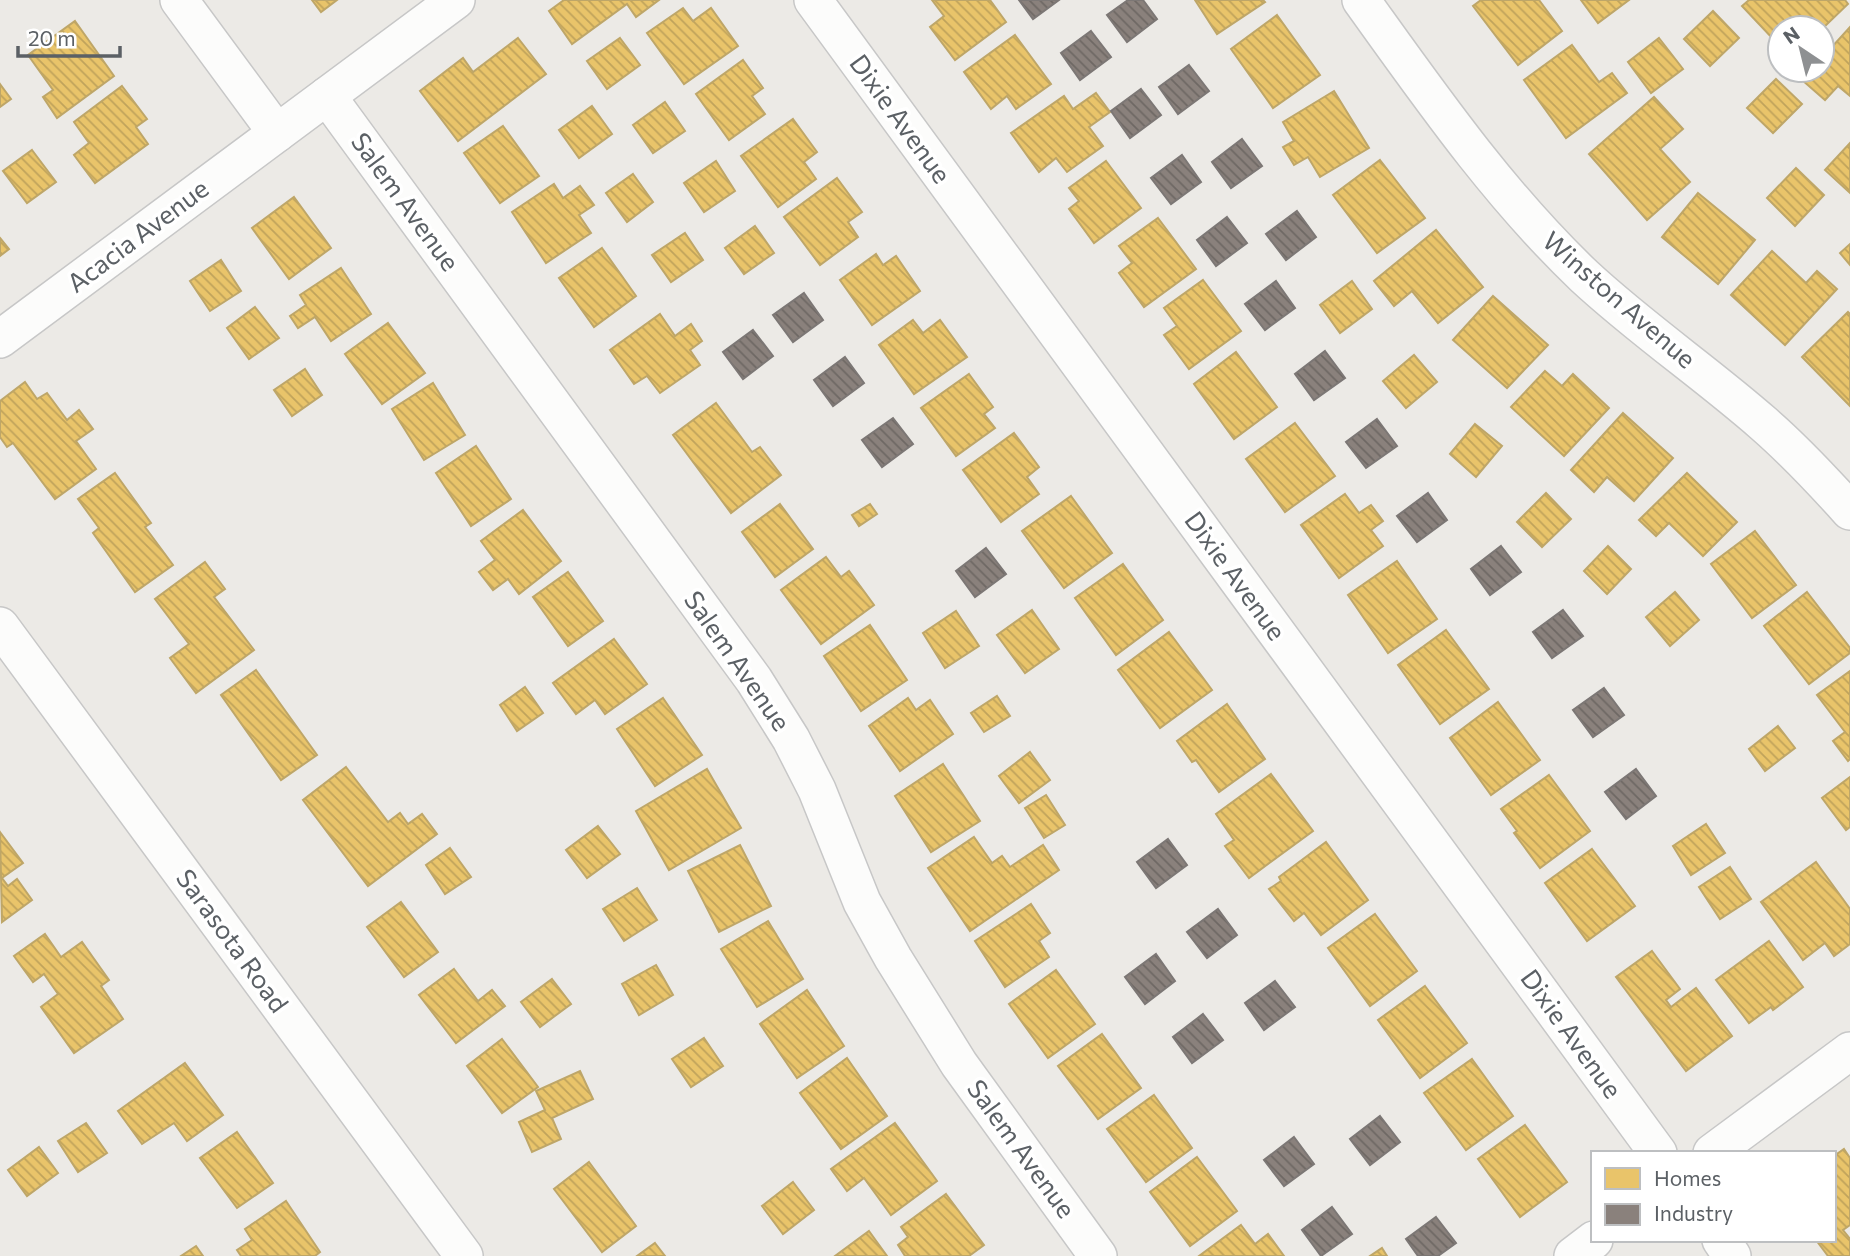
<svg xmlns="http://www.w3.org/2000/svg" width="1850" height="1256" viewBox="0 0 1850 1256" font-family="Commissioner,sans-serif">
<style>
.homes{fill:url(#homes-back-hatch);stroke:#bea668;stroke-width:2}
.industry{fill:url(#industry-back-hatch);stroke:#7c7775;stroke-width:2}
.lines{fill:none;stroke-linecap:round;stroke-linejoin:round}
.minor-casing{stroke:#c7c7c7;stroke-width:40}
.minor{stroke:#fcfcfb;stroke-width:37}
.labels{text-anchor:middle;stroke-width:7;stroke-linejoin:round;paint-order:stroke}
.street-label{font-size:26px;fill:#5b6065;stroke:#fff}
</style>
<defs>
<pattern id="homes-back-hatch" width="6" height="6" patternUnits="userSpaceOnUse" patternTransform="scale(1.75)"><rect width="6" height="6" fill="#e9c46a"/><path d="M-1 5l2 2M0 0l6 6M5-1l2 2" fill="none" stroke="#c0a35b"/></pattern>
<pattern id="industry-back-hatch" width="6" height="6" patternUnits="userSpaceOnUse" patternTransform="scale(1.75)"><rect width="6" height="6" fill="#8a817c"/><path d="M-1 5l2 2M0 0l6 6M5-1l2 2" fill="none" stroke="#6e6864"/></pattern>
</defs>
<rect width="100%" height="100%" fill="#eceae6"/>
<g class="homes">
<polygon points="312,0 337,0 321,12"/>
<polygon points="564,0 659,0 636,17 627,4 572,44 549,11"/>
<polygon points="932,0 990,0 1006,22 955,60 930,27 944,16"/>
<polygon points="1195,0 1263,0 1265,2 1217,34"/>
<polygon points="1481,0 1539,0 1562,31 1518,65 1473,6"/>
<polygon points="1581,0 1629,0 1598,23"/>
<polygon points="1749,0 1845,0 1848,4 1822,29 1780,28 1780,36 1775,41 1742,6"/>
<polygon points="683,8 693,21 711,8 738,46 684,84 647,33"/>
<polygon points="1713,11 1739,38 1710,66 1684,39"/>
<polygon points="1277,15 1320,75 1273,108 1231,49"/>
<polygon points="75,21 114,76 57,118 43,97 53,90 28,55"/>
<polygon points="1850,27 1850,96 1838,86 1825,100 1802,80 1811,70 1822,70 1822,58"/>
<polygon points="1015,35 1051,84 1016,109 1007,96 991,109 964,72"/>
<polygon points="518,38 546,74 458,141 420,91 463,58 473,72"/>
<polygon points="620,38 640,65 607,89 587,61"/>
<polygon points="1659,38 1683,69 1651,93 1628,62"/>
<polygon points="1572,45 1599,82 1612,73 1627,93 1566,138 1524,80"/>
<polygon points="743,60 763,88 752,96 765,114 729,140 696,94"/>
<polygon points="1776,79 1802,104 1773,133 1747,108"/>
<polygon points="0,84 11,99 0,107"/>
<polygon points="122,86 147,119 136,127 148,144 95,183 74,155 89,143 74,122"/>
<polygon points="1334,91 1369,148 1320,177 1308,157 1294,165 1283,147 1294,141 1283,122"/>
<polygon points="1096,93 1110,112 1089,127 1103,146 1067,172 1056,158 1039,172 1011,133 1064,96 1073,109"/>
<polygon points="1654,97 1683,129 1660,149 1690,182 1647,220 1589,154"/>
<polygon points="665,102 685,131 653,153 633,125"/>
<polygon points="592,106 612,134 579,158 559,130"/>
<polygon points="793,119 817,152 804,162 816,179 778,207 741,156"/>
<polygon points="503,126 539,176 500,203 464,153"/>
<polygon points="1850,143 1850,193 1825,170"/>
<polygon points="32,150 56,182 27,203 3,171"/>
<polygon points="1380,160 1425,218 1377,253 1333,195"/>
<polygon points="716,161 735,191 704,212 684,183"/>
<polygon points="1106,161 1141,208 1094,243 1069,209 1079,201 1069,188"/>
<polygon points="1796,168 1824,195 1795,226 1767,198"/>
<polygon points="633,174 653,202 627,222 606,193"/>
<polygon points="837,178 862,212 848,222 858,237 820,265 784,217"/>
<polygon points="554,184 563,198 580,186 594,205 579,215 591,233 546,263 512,212"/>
<polygon points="1698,193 1755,240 1718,284 1662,237"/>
<polygon points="294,197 331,248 289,279 252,228"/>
<polygon points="1158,218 1196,269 1144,307 1119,273 1132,263 1119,246"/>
<polygon points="755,226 774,253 744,274 725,248"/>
<polygon points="1436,230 1483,287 1438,323 1412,291 1394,306 1374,281"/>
<polygon points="685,233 703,260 671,282 652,255"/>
<polygon points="0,238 9,249 0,256"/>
<polygon points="1850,244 1850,265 1840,253"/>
<polygon points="602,248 636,296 594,327 559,278"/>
<polygon points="1772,251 1806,283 1817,271 1837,289 1785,345 1731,295"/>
<polygon points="876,254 883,265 896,256 920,291 872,325 840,280"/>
<polygon points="221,260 241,291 210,311 190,281"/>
<polygon points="341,268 371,314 331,341 315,317 298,328 290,316 306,305 300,295"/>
<polygon points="1203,280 1241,331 1189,369 1164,335 1177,326 1164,308"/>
<polygon points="1352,281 1372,309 1340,333 1320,305"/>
<polygon points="1493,296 1548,345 1507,388 1453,340"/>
<polygon points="255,307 279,338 249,359 227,328"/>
<polygon points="1848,312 1850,314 1850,406 1802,357"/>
<polygon points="660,314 675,336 691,324 702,341 690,350 700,365 660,393 647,376 634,384 610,350"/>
<polygon points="913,320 923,333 940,320 967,357 914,394 879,345"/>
<polygon points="388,323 425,373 382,404 345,354"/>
<polygon points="1236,352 1277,407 1234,439 1194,384"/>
<polygon points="1414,355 1437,382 1406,408 1383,381"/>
<polygon points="305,369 322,395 292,416 274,390"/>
<polygon points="1545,371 1562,386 1573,374 1609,408 1564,456 1511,407"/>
<polygon points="969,374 993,407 984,414 995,428 956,456 921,408"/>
<polygon points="25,382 37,399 47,393 67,420 79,410 93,429 76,441 96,469 55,499 13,443 7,447 0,437 0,401"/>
<polygon points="433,383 465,435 424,460 392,409"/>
<polygon points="716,403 752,452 760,447 781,475 731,513 673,435"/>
<polygon points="1623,413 1673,458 1634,501 1607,477 1594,492 1571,470"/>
<polygon points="1295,423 1335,476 1285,512 1246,459"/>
<polygon points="1475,424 1502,446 1476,477 1450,454"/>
<polygon points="1014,433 1039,467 1027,477 1039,494 1001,522 963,470"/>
<polygon points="476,446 511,499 471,526 436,473"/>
<polygon points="115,473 151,523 145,527 173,565 135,592 93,533 99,528 78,499"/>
<polygon points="1687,473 1737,522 1703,556 1669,523 1656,536 1639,520"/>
<polygon points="1546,493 1571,519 1542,547 1517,522"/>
<polygon points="1345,494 1359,513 1371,505 1383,521 1371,530 1383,546 1339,578 1301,525"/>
<polygon points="1071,496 1112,553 1064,588 1022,531"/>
<polygon points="780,504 813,549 775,577 742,532"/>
<polygon points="870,504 877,514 859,526 852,515"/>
<polygon points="523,510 561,561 519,594 508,579 493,590 479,572 495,560 481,541"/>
<polygon points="1755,531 1796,585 1752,618 1711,564"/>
<polygon points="1608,546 1631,569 1607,594 1584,571"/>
<polygon points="826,557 841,577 849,571 874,605 821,644 781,590"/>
<polygon points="1397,561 1437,619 1388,653 1348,595"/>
<polygon points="205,562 225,589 214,597 254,650 196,693 170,658 189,644 155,599"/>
<polygon points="1123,564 1163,620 1116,655 1075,598"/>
<polygon points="568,572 603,621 568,646 533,597"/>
<polygon points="1675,592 1699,620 1670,646 1646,617"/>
<polygon points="1807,592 1850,648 1850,653 1809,684 1764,626"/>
<polygon points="1032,610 1059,649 1025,673 997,635"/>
<polygon points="956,611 979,646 945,668 923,633"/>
<polygon points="870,625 907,680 861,711 824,656"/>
<polygon points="1446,630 1489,689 1440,724 1398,665"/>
<polygon points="1169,632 1212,690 1160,728 1118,670"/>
<polygon points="614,639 647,684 605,714 595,700 576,714 553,683"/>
<polygon points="256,670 317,755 281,780 221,695"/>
<polygon points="1850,671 1850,759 1848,761 1833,741 1845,732 1817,695"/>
<polygon points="525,687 543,713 517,731 500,705"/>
<polygon points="997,696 1010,716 984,732 971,713"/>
<polygon points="663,698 702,755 655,786 617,729"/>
<polygon points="908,698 916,710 930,700 953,734 900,771 869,726"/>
<polygon points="1498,702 1540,760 1491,795 1450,738"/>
<polygon points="1227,704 1265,759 1219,792 1196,760 1192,762 1177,741"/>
<polygon points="1778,726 1795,748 1765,771 1749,749"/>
<polygon points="1030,752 1050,780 1019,803 999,776"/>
<polygon points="943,764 980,821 931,852 895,796"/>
<polygon points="346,767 388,822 400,813 408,824 422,814 437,834 368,886 303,800"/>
<polygon points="707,769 741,828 669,870 636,811"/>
<polygon points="1271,774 1313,831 1249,878 1225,846 1234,840 1216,814"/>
<polygon points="1549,775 1590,831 1540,868 1514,833 1517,831 1501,809"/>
<polygon points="1850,777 1850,827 1846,830 1822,798"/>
<polygon points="1046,795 1065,825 1044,838 1025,808"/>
<polygon points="1706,824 1725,853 1691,875 1673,846"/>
<polygon points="598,826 620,854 587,878 566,850"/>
<polygon points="0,832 23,863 2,878 8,886 17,879 32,900 2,922"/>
<polygon points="974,837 992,863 1002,856 1010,867 1043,845 1059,870 970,931 928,868"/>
<polygon points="1326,842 1368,900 1321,935 1304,913 1294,921 1269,889 1281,881 1279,877"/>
<polygon points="740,845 771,906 719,932 688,871"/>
<polygon points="450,848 471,877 445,894 426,865"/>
<polygon points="1592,849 1635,906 1587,941 1545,883"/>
<polygon points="1816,862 1850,909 1850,944 1834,956 1825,943 1803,960 1761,902"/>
<polygon points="1730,867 1751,899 1720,919 1699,887"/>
<polygon points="637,888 657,920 624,941 603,909"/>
<polygon points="401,902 438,952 404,977 367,927"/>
<polygon points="1031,904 1050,933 1039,941 1049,957 1005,987 975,941"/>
<polygon points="1375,914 1417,971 1370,1006 1328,948"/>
<polygon points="768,921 803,979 757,1007 721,949"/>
<polygon points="45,934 61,957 82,942 109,980 101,986 123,1019 74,1053 41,1007 58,994 44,974 33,982 14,956"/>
<polygon points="1769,941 1803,987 1773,1010 1771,1007 1749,1023 1716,980"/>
<polygon points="1652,951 1680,989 1666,1000 1671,1007 1696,988 1732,1036 1686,1071 1616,977"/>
<polygon points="656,965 673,995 639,1015 622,984"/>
<polygon points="454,969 478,1001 492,990 505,1006 456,1043 419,995"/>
<polygon points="1056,970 1095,1024 1048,1058 1009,1004"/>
<polygon points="552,979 571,1004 540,1027 521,1002"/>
<polygon points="1425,986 1467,1043 1420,1078 1378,1020"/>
<polygon points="807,990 844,1046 797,1078 760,1024"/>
<polygon points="1102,1034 1141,1088 1098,1119 1058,1066"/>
<polygon points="704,1038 723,1066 691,1087 672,1059"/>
<polygon points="502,1039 538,1087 502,1113 467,1066"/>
<polygon points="847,1058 887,1116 841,1149 800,1093"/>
<polygon points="1472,1059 1513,1116 1466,1150 1424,1093"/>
<polygon points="185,1063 223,1115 187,1141 174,1123 142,1144 118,1111"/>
<polygon points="580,1071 593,1099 552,1118 561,1139 532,1152 519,1122 545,1110 536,1091"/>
<polygon points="1154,1095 1192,1148 1146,1182 1107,1129"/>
<polygon points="86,1123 107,1153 78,1172 58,1141"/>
<polygon points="895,1123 937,1181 891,1215 864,1178 847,1191 831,1169"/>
<polygon points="1525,1125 1567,1182 1520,1217 1478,1159"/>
<polygon points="237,1132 273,1183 237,1208 200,1158"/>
<polygon points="39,1147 58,1173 27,1196 8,1170"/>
<polygon points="1844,1149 1850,1158 1850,1225 1843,1230 1850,1239 1850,1256 1828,1256 1816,1240 1834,1240 1834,1156"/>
<polygon points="1197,1157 1237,1211 1190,1246 1150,1192"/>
<polygon points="589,1162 636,1226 602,1252 554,1189"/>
<polygon points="793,1182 814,1210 783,1234 762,1206"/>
<polygon points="946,1194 984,1245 969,1256 905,1256 898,1245 908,1237 901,1227"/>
<polygon points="286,1201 320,1252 315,1256 241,1256 237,1250 252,1240 245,1229"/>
<polygon points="1241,1225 1255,1244 1268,1234 1284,1256 1199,1256"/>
<polygon points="869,1231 887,1256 835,1256"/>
<polygon points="655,1243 665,1256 637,1256"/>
<polygon points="196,1246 203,1256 181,1256"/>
<polygon points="1382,1248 1387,1256 1370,1256"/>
</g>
<g class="industry">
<polygon points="1019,0 1059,0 1033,19"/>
<polygon points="1128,0 1143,0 1157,19 1127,42 1107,15"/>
<polygon points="1091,31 1111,57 1080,80 1061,53"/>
<polygon points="1189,65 1209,91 1178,114 1159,87"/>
<polygon points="1141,89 1161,115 1130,138 1111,111"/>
<polygon points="1242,139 1262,166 1231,188 1212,162"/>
<polygon points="1182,155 1201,182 1171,204 1151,178"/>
<polygon points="1297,211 1316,237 1286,260 1266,234"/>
<polygon points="1227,217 1247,243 1216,266 1197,240"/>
<polygon points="1276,281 1295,308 1265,330 1245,304"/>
<polygon points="804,293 823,320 793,342 773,315"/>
<polygon points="753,330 773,356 743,379 723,352"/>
<polygon points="1325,351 1345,378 1314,400 1295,374"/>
<polygon points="845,357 864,383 833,406 814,380"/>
<polygon points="893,418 913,444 882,467 862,440"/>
<polygon points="1377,419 1397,446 1366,468 1346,442"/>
<polygon points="1428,493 1447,520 1417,542 1397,516"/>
<polygon points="1501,546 1521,572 1490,595 1471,569"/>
<polygon points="986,548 1006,574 975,597 956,571"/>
<polygon points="1563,610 1583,636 1552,658 1533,632"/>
<polygon points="1604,688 1624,715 1593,737 1573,710"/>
<polygon points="1636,769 1656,796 1626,819 1605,792"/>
<polygon points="1168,839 1187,865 1156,888 1137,862"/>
<polygon points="1218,909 1237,935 1207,958 1187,932"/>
<polygon points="1156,954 1175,981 1145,1004 1125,977"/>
<polygon points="1275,981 1295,1007 1264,1030 1245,1003"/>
<polygon points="1203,1014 1223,1040 1192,1063 1173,1037"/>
<polygon points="1380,1116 1400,1142 1370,1165 1350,1139"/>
<polygon points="1294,1137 1314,1164 1284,1186 1264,1160"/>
<polygon points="1332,1207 1352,1234 1321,1256 1302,1230"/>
<polygon points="1436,1217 1456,1243 1438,1256 1418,1256 1406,1239"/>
</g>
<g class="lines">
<g class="minor-casing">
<g id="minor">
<polyline points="179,0 277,133"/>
<polyline points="813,0 1658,1153"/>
<path d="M1361,0C1430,96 1498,194 1584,276C1641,329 1706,373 1764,424C1795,451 1823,481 1850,511"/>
<polyline points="327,96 754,680 791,739 817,790 862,902 893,958 959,1064 1098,1256"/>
<polyline points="0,339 456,0"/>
<polyline points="0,626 464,1256"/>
<polyline points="1712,1153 1850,1051"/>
<polyline points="1721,1240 1732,1256"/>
<polyline points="1573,1256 1594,1240"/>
</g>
</g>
<use href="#minor" class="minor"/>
</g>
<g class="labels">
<g class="street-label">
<text transform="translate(900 119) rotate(54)" y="9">Dixie Avenue</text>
<text transform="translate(405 202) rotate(54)" y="9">Salem Avenue</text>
<text transform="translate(138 236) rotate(-37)" y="9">Acacia Avenue</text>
<text transform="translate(1619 300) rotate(41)" y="9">Winston Avenue</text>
<text transform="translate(1235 576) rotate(54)" y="9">Dixie Avenue</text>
<text transform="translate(737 661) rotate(55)" y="9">Salem Avenue</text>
<text transform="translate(232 941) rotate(54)" y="9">Sarasota Road</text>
<text transform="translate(1571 1034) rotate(54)" y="9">Dixie Avenue</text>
<text transform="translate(1021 1149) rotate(54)" y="9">Salem Avenue</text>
</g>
</g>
<rect x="1591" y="1151" width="245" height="91" fill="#ffffff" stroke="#bdbfc1" stroke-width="2"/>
<rect x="1605" y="1168" width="35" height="21" fill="#e9c46a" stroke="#bdbfc1" stroke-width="2"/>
<text x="1654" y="1186" font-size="21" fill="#5b6065">Homes</text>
<rect x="1605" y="1204" width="35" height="21" fill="#8a817c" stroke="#bdbfc1" stroke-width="2"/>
<text x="1654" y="1221" font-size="21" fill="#5b6065">Industry</text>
<g transform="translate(1801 49) rotate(325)"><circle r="33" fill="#ffffff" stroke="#bdbfc1" stroke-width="2"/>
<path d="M0-5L12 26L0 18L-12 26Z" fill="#8e9092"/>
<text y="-10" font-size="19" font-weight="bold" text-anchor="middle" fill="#5b6065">N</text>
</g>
<path d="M18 46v10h102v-10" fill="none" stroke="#5b6065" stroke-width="3.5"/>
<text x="28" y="46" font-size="21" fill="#5b6065" stroke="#ffffff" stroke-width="5" paint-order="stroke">20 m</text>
</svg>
